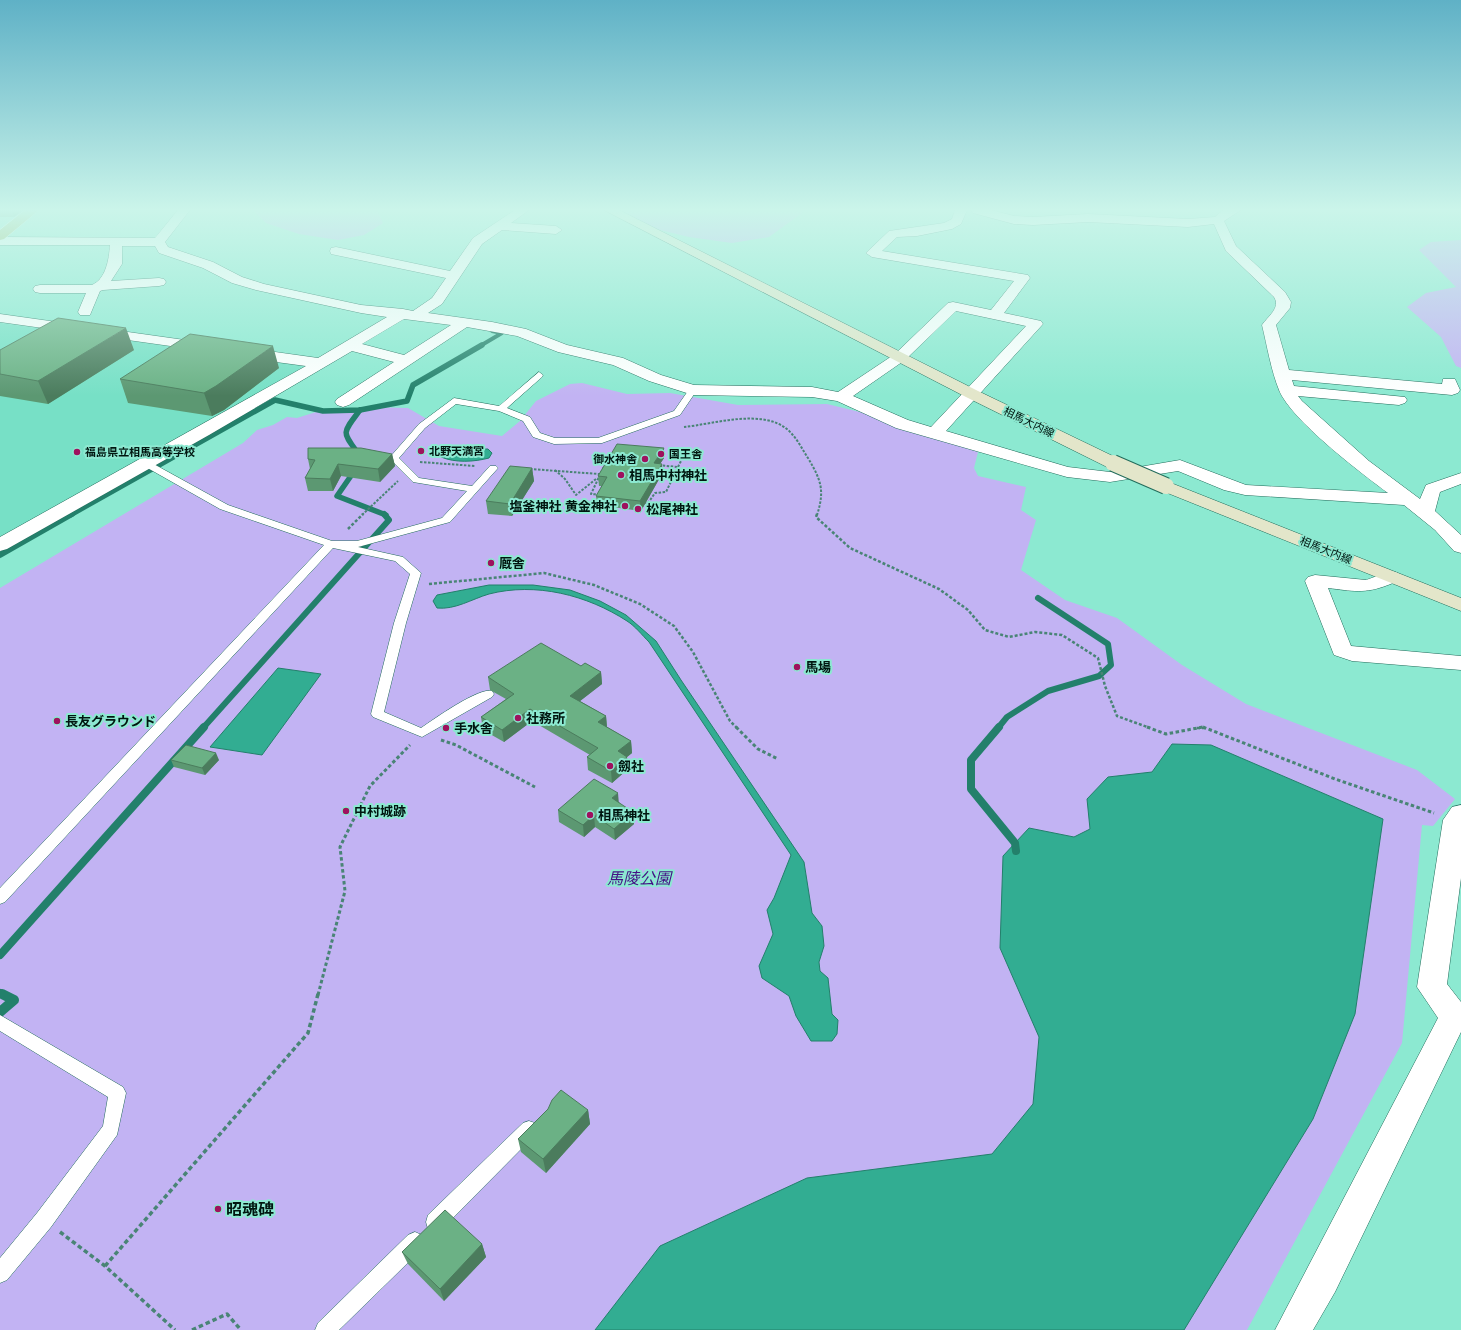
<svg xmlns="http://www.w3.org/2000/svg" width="1461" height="1330" viewBox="0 0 1461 1330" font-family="'PT Serif','Noto Sans JP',serif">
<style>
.built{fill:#77e0c6}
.green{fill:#c2b3f3}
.water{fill:#32ad92;stroke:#23806b}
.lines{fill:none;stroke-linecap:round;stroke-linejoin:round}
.stream-far4{stroke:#23806b;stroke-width:4}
.stream-far3{stroke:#23806b;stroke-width:5.5}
.stream-far2{stroke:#23806b;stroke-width:6}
.stream-far1{stroke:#23806b;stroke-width:8}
.stream{stroke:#23806b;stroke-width:10}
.lane-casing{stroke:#226c5b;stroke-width:1}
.street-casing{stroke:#226c5b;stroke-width:1}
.secondary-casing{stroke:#226c5b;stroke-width:1}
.highway-casing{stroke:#fff;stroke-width:1}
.path-far3{stroke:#498475;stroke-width:2;stroke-dasharray:2.5 1.5;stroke-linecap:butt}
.path-far2{stroke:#498475;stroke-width:2.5;stroke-dasharray:3 2;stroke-linecap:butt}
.path-far1{stroke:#498475;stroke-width:3;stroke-dasharray:3.5 2.5;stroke-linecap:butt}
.path{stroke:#498475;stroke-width:3.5;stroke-dasharray:4.5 3;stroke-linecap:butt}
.lane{fill:#fff;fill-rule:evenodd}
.street{fill:#fff;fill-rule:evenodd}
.secondary{fill:#e3e6ca;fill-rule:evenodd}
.highway{fill:#a2ad50;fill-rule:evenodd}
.secondary-bridge-casing{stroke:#226c5b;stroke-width:18;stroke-linecap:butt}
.secondary-bridge{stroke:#e3e6ca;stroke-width:16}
.wall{fill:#5c9872}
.shaded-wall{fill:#4b7c5d}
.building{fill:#6bb185;stroke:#4b7c5d}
.poi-dot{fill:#9e125e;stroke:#8ce9d1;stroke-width:1.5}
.labels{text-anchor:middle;stroke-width:4;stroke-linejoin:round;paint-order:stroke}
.far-street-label{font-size:11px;fill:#001610;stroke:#8ce9d1}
.far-poi-label{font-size:11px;font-weight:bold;fill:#001610;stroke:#8ce9d1;text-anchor:start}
.poi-label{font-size:13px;font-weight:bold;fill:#001610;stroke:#8ce9d1;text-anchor:start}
.near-park-label{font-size:16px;font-style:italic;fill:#441185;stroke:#8ce9d1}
.near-poi-label{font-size:16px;font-weight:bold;fill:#001610;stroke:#8ce9d1;text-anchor:start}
</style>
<rect width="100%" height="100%" fill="#8ce9d1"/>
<polygon class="built" points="0,323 307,365 0,538"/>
<g class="green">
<polygon points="253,210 377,210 383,223 364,235 338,240 299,234 266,223"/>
<polygon points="621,210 804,210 802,213 769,237 732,243 689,237 652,228"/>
<polygon points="1461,240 1461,368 1456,366 1441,337 1407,307 1426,293 1456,287 1419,250 1431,242"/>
<polygon points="582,383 627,394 670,393 738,405 827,404 860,412 978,452 974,468 978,476 1026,487 1021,510 1036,520 1021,570 1065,600 1117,618 1182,665 1246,704 1417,770 1455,799 1433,826 1422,825 1402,1043 1247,1330 0,1330 0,588 243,443 257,430 273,425 287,417 297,418 316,412 369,407 408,408 439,426 502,436 520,421 536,401 570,384"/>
</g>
<g class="water">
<path d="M449,449H488L492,453L489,458C474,462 455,463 441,457V453Z"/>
<path d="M489,585H533L570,590L600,601L626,615L656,641L681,680L804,862L812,913L822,926L824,946L819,962L820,971L828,978L832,1014L838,1020L837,1034L832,1041H811L796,1016L789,996L762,978L759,966L773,934L767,910L774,898L791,855L649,642C642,635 635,626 627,621C587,595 536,582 489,594C472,599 455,610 437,608L433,601L437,595Z"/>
<polygon points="278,668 321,674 262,755 210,747"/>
<polygon points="1172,744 1211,745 1383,819 1355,1014 1313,1119 1184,1330 595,1330 660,1246 807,1178 992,1154 1033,1104 1039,1037 1000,948 1003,856 1029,828 1074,837 1090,829 1087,799 1108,777 1152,772"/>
</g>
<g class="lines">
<polyline class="stream-far4" points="480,346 502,333 492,331"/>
<g class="stream-far3">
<path d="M360,410C341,435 342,431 360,456"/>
<polyline points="355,470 337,496 386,515"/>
<polyline points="70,515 275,400 323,411 360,410 407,401 413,385 482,345"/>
</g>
<g class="stream-far2">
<polyline points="0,555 72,514"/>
<polyline points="203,728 389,520 384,514"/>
<polyline points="998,728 1007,717 1048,691 1099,676 1111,665 1108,644 1038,598"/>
</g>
<g class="stream-far1">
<polyline points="999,727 971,760 971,789 1015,843 1016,851"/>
<polyline points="0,955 204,727"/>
<polyline points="0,993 4,995"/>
</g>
<polyline class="stream" points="0,1012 14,1000 2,994"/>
<g class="lane-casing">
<g id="lane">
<path d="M539,372L543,375L542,377L507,408L530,417L540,433L555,438H598L674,411L690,388L693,387L697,390L680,415L602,443L554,444L533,437L523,421L499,411L456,404L425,428L399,458L419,478L472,486L490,466H496L498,468L450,522L358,547L403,557L421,573L406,623L384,712L421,728C434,719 479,687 492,691L494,694L492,697L422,737L373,717L371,714L394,623L410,574L395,561L333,548L5,902L0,904V888L324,545L220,509L144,466V462H150L228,505L332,541H357L442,518L467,491L413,482L391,460V456L419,424L454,398L499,406Z"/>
<polygon points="0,1015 123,1087 126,1093 117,1135 51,1227 7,1280 0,1283 0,1258 37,1213 103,1126 108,1097 0,1031"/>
<polygon points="529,1121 535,1123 538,1129 535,1135 442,1229 435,1231 428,1229 426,1222 428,1215 523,1123"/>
<polygon points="415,1232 422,1235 425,1242 422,1249 339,1330 315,1330 318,1323 408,1235"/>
</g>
</g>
<g class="street-casing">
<g id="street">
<path d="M178,210H190L165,242L168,247L213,262L242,277L264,284L361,305L403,309L413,311L432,298L446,278L331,254L330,251L331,248L336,247L450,271L473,238L515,210H529L511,223L556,226L562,230L556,234L502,230L482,244L442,304L428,313L492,322L526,329L567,345L623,358L661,375L694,385L812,387L838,392L895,354L948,303L953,302L991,310L1014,281L872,257L866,253L889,231L944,223L952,219L955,210H967L961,224L952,229L917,236L897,237L882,251L1028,275L1030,278L1004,313L1041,321L1043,324L946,431L1068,467L1110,472L1180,460L1246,485L1388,493C1361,473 1291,420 1279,390C1271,370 1267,346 1262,325C1268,316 1281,308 1274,297L1226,251L1214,224L1188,227L1088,222L1033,225L1014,224L973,213L971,210H991L1014,216L1033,217L1088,214L1188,219L1215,217L1223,210H1241L1224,221L1236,246L1285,292L1291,302L1290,308L1276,325L1289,370L1442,384L1443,379H1455L1460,390L1458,393L1452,395L1292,380L1294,386L1405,397L1407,400L1405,403L1399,405L1298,396L1302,401L1369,461L1420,499L1426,485L1461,473V484L1440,492L1435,511L1461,535V553L1454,551L1435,530L1404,505L1245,495L1224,490L1178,471L1110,482L1067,477L896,428L837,401L812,397L693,395L649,381L613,365L558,352L517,336L467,327L349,405L343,407L337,405L335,402L337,399L394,362L352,351L209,435L7,549L0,551V537L306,366L246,358L241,356L238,353L241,350L246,348L318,358L387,317L361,313L256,290L232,283L203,268L159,253L155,246H122V264L111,281L159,278L164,279L166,282L164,285L159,286L103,290L100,291L90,315H80L78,312L86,293H40L35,292L33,289L35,286L40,285H92C106,279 109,259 110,245H0V237L155,238ZM956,311L1026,326L931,427L908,420L853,396L905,360ZM404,319L451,325L404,355L362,344Z"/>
<polygon points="0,314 206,343 211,344 213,347 211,350 206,351 0,322"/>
<path d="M1391,571L1398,573L1401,577C1398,582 1393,583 1388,585C1365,594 1352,591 1328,588L1351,646L1461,656V670L1352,661L1334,655L1305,581L1308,577L1315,575L1366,580Z"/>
<polygon points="1461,805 1461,878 1447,984 1461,1002 1461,1032 1335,1292 1313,1330 1275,1330 1438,1018 1417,987 1443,820 1452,807"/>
</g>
</g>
<g class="secondary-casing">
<g id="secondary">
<polygon points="604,210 619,210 978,391 1119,459 1122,463 1119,467 1113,468 1107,467 966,397"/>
<polygon points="1166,481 1461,598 1461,611 1160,490 1157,486 1160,482"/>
</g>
</g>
<g class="highway-casing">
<polygon id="highway" points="25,210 39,210 4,239 0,240 0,230"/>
</g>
<g class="path-far3">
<path d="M684,427C714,424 763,408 788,430C797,438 802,449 808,458C821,480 825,490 817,515"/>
<polygon points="607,460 678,467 666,492 655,493 648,503 626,500 620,496 591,494"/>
<polyline points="420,462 475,466"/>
<polyline points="678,467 681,461"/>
<polyline points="530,469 599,474"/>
<polyline points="555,470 565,479 576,495 596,479"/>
<polyline points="362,515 398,481"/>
</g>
<g class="path-far2">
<polyline points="817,514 816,517 850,548 939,589 968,610 985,630 1009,637 1035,632 1062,635 1098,658 1105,686 1117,716 1150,728"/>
<polyline points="348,529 363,514"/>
<polyline points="429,584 544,573 594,585 640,604 674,626 693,652 730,721 737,728"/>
<polyline points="1197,728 1206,728"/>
</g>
<g class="path-far1">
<polyline points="736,727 758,749 778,759"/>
<polyline points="1147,727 1166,734 1203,727"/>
<polyline points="1203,727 1335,779 1434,813"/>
<polyline points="441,740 456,745 535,787"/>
<polyline points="318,995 345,891 340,847 370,786 410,745"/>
</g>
<g class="path">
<polyline points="60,1232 105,1266 175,1330"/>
<polyline points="105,1266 308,1033 318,994"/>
<polyline points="192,1330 227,1314 241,1330"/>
</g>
<use href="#lane" class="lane"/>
<use href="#street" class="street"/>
<use href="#secondary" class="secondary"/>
<use href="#highway" class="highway"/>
<g class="secondary-bridge-casing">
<polyline id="secondary-bridge" points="1113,463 1166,486"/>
</g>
<use href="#secondary-bridge" class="secondary-bridge"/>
</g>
<g class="wall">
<polygon points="0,210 24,210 14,217 0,217"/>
<polygon points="0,350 134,350 48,404 0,396"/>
<polygon points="279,368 224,410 212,416 128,403 120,379"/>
<polygon points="392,454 395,466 380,482 341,476 333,491 308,491 305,478 310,469 308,459"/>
<polygon points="664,458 660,464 662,464 662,474 641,511 597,505 596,496 602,486 599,486 598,476"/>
<polygon points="532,468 534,481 512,516 488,514 486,501"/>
<polygon points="581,666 601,672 602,684 580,701 606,716 607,727 631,741 632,753 627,757 628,769 612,783 588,770 587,757 590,755 532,721 504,742 483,730 481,717 506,699 490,690 488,677"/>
<polygon points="171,760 219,760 205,775 174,767"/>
<polygon points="619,802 634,824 615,840 595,827 584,837 559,822 558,810"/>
<polygon points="588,1110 590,1124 546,1173 521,1152 518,1139"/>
<polygon points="482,1244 486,1257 444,1301 408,1264 402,1252"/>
</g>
<g class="shaded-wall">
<polygon points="12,210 24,210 14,217"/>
<polygon points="126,328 134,350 48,404 38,381"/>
<polygon points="273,346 279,368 224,410 212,416 204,393"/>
<polygon points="664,448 664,458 654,473 654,463"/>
<polygon points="392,454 395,466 380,482 378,469"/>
<polygon points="338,464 341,476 333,491 330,479"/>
<polygon points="662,464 662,474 641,511 640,501"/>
<polygon points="532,468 534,481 512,516 510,504"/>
<polygon points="601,672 602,684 571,708 570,696"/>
<polygon points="530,709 532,721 504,742 502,730"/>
<polygon points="606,716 607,728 598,722"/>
<polygon points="631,741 632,753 627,757 628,769 612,783 611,771 618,751"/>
<polygon points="216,753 219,760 205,775 202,768"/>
<polygon points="618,793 619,805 612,798"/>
<polygon points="633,812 634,824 615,840 614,829"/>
<polygon points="594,815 595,827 584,837 583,825"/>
<polygon points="588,1110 590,1124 546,1173 543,1159"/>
<polygon points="482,1244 486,1257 444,1301 440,1289"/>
</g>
<g class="building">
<polygon points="58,318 126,328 38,381 0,374 0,350"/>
<polygon points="190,334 273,346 216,386 204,393 120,379"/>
<polygon points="617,444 664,448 654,463 662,464 640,501 596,496 607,477 598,476"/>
<polygon points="308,448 361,448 392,454 378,469 338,464 330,479 305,478 315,460 308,459"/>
<polygon points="510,466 532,468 510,504 486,501"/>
<polygon points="541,643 581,666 585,663 601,672 570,696 606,716 598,722 631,741 618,751 627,757 611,771 587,757 598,748 530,709 502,730 481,717 514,694 488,677"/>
<polygon points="186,745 216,753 202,768 171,760"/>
<polygon points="594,779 618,793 612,798 633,812 614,829 594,815 583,825 558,810"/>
<polygon points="561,1090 588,1110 543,1159 518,1139 548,1109 552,1100"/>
<polygon points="445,1210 482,1244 440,1289 402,1252"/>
</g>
<linearGradient id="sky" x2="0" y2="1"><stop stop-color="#5fb1c6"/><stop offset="0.53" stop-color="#cbf5ea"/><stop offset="1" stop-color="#cbf5ea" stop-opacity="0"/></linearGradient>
<rect width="1461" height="396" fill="url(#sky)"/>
<g class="poi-dot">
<circle cx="421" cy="451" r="4"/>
<circle cx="77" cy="452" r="4"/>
<circle cx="661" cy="454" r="4"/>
<circle cx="645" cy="459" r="4"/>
<circle cx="621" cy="475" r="4"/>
<circle cx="625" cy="506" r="4"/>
<circle cx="638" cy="509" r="4"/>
<circle cx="491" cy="563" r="4"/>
<circle cx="797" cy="667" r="4"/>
<circle cx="518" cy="718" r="4"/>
<circle cx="57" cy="721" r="4"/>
<circle cx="446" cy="728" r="4"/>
<circle cx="610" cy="766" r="4"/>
<circle cx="346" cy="811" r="4"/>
<circle cx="590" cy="815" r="4"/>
<circle cx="218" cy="1209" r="4"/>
</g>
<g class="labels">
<g class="far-street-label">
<text transform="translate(1029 422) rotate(26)" y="4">相馬大内線</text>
<text transform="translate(1326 550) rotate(22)" y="4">相馬大内線</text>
</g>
<g class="far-poi-label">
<text x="429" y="455">北野天満宮</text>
<text x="85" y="456">福島県立相馬高等学校</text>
<text x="669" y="458">国王舎</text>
<text x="637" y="463" text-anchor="end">御水神舎</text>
</g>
<g class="poi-label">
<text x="629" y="480">相馬中村神社</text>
<text x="617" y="511" text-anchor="end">塩釜神社 黄金神社</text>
<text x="646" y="514">松尾神社</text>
<text x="499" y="568">厩舎</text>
<text x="805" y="672">馬場</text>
<text x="526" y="723">社務所</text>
<text x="65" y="726">長友グラウンド</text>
<text x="454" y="733">手水舎</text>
<text x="618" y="771">劔社</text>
<text x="354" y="816">中村城跡</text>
<text x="598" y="820">相馬神社</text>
</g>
<g class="near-park-label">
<text x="639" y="884">馬陵公園</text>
</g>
<g class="near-poi-label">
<text x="226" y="1215">昭魂碑</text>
</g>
</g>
</svg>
